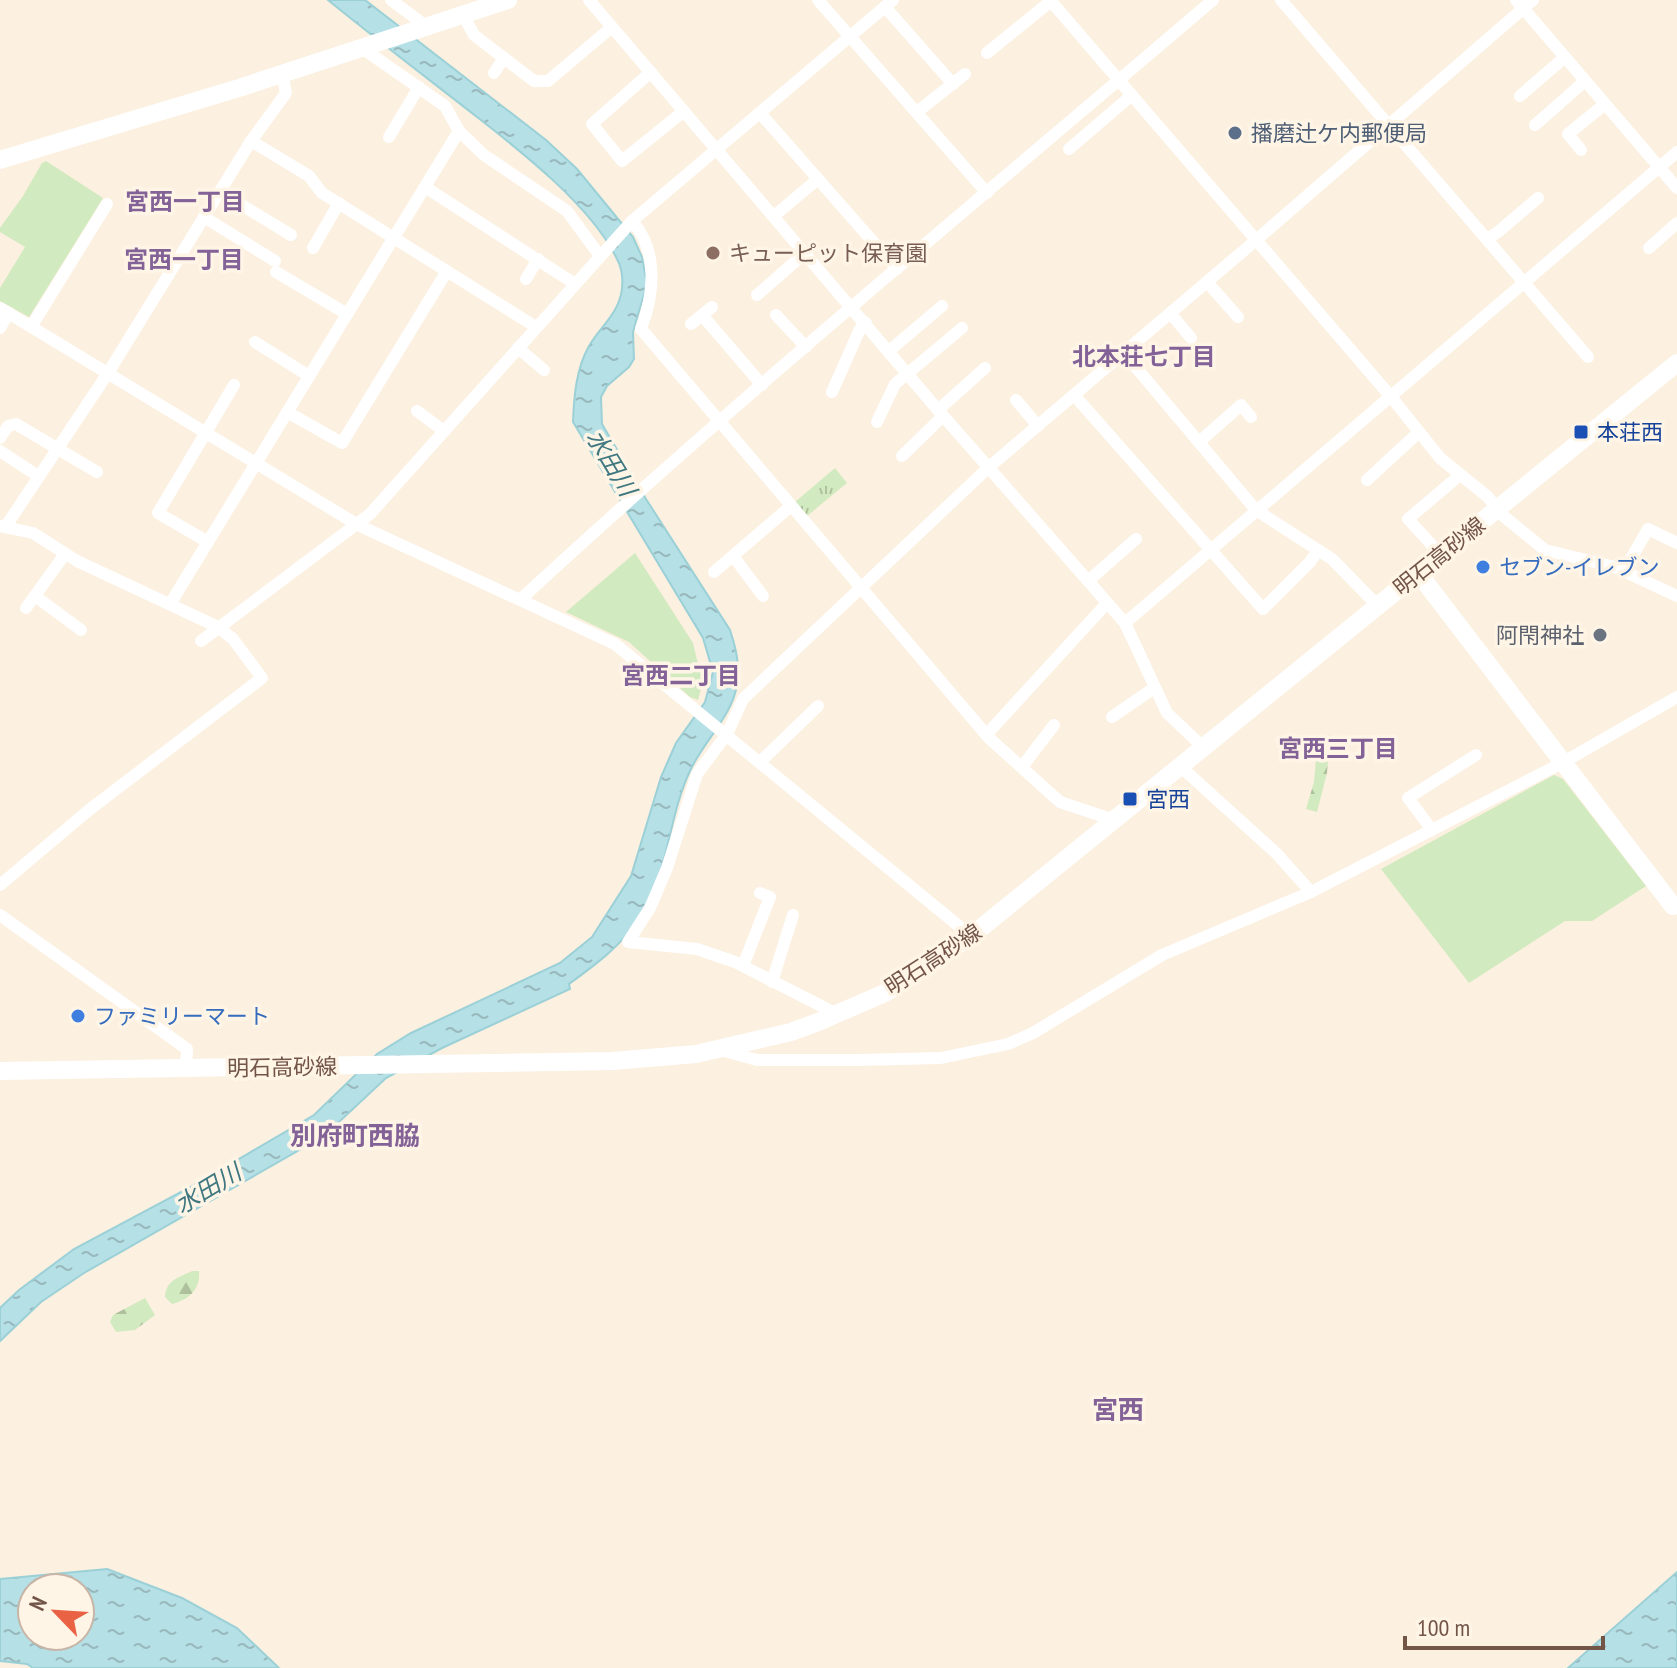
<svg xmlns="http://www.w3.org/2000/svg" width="1677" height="1668" viewBox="0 0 1677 1668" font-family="'PT Sans Narrow','Noto Sans JP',sans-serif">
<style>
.grass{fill:url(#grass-tufts)}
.forest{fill:url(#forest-firs)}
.green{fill:#d2eabf}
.water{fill:url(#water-ripples);stroke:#9bd0d7;stroke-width:2;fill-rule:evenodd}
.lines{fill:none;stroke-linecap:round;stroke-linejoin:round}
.street{stroke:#fff;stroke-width:12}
.secondary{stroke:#fff;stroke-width:18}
.service-dot{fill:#5c6f8a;stroke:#fff5e7;stroke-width:3}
.education-dot{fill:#8d6e63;stroke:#fff5e7;stroke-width:3}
.transit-dot{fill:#1a4fb4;stroke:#fff5e7;stroke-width:3}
.shop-dot{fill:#3f7fe0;stroke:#fff5e7;stroke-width:3}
.worship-dot{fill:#6b7280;stroke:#fff5e7;stroke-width:3}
.labels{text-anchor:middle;stroke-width:7;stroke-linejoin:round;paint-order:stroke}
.service-label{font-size:22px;fill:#4e5e75;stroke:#fff5e7;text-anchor:start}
.education-label{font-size:22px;fill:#785e54;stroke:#fff5e7;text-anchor:start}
.transit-label{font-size:22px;fill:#164399;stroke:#fff5e7;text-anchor:start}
.street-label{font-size:22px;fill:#735548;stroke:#fff5e7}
.shop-label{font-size:22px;fill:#366cbe;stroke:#fff5e7;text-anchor:start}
.worship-label{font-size:22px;fill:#5b616d;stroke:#fff5e7;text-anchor:end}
.neighbourhood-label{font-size:24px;font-weight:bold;fill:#836397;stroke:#fff5e7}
.water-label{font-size:24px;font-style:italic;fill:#3f7880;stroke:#fff5e7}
.quarter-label{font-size:26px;font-weight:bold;fill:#836397;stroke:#fff5e7}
</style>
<defs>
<pattern id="grass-tufts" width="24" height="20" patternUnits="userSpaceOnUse" patternTransform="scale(2)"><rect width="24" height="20" fill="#d2eabf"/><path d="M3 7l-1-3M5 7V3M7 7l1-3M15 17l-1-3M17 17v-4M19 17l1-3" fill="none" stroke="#afc09d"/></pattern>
<pattern id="forest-firs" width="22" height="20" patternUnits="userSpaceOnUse" patternTransform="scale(2)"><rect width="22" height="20" fill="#d2eabf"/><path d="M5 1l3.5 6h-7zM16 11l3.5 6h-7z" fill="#afc09d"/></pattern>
<pattern id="water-ripples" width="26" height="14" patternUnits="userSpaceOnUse" patternTransform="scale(2)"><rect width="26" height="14" fill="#b5e0e6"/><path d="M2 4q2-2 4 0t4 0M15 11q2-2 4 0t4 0" fill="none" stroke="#98b8bc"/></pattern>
</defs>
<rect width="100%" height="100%" fill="#fcf0e0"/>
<polygon class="grass" points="835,468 847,483 807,516 795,502"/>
<g class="forest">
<polygon points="1330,735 1327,773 1317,812 1306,809 1314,782 1318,737"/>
<path d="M192,1271H199C201,1290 188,1300 172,1304L165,1297C166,1280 178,1278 192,1271Z"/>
<polygon points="145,1298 155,1315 135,1330 116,1332 110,1322 113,1315"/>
</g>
<g class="green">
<polygon points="46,161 103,198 29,317 0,301 0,288 25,247 0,232 0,228 23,196 42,163"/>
<polygon points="635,553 693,643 697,660 705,674 698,700 690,697 629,642 566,612"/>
<polygon points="1554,775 1563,779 1646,886 1592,921 1565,921 1469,983 1381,869"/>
</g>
<g class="water">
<path d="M328,0H365L546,140L577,169L633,237L642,257L647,284L633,332L634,359L629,367L607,386L601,397L602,424L646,499L730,630C736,648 740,665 737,684C733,715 704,741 691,769C668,815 669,874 640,918C621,946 595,965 569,984L570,989L442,1048L386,1078L324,1136L84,1273L41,1302L0,1341V1308L19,1290L74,1249L198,1183L314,1115L377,1054L411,1033L560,963L592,937L631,876L661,777L676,743L705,702L713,672L703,638L573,422C574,396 576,369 589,346C601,326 619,313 622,289C623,279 622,268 617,259C592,207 522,152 477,117C427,78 377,40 328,0Z"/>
<path d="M107,1569L182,1598L237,1628L279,1668H33L27,1664L0,1661V1579ZM32,1588H80V1636H32Z"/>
<polygon points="1677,1572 1677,1668 1568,1668"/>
</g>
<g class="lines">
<g class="street">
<polyline points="391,0 426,26"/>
<polyline points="589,0 938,410 1125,623 1167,713 1204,748"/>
<polyline points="818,0 987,193"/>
<polyline points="1050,0 1392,398 1440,458 1488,497 1501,514 1545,550 1615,567 1677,596"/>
<polyline points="1281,0 1588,357"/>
<polyline points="1516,0 1677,188"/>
<polyline points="885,7 953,84"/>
<polyline points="463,15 474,35 534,81 548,81 612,27"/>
<polyline points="362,48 445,106 459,131 484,155 567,211 600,256"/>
<polyline points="987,53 1051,1"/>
<polyline points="651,72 592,124 622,161 684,111"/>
<polyline points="494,73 504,58"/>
<polyline points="1520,96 1565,57"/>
<polyline points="917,112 965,74"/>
<polyline points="760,113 897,269"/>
<polyline points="1535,125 1585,81"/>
<polyline points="389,137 419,87"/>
<polyline points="251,141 309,176 322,193 536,327"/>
<polyline points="1069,149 1132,95"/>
<polyline points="1581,150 1568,134 1605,104"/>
<polyline points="425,187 575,284"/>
<polyline points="220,192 291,235"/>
<polyline points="774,216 818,179"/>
<polyline points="204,217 275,261"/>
<path d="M632,221C659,251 654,295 641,329L989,738L1060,802L1114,820"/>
<polyline points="1487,239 1498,232 1538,198"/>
<polyline points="313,248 339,203"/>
<polyline points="1649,248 1677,223"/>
<polyline points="276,272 347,314"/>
<polyline points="526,279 538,259"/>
<polyline points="1207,282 1238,317"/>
<polyline points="757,295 805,253"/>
<polyline points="0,308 358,525 615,644 971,936"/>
<polyline points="1170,313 1191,338"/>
<polyline points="702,315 762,385"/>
<polyline points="776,315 806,347"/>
<polyline points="691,324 712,307"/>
<polyline points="31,327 107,204"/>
<polyline points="0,328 9,313"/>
<polyline points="255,342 309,376"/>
<polyline points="518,348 544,370"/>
<polyline points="889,351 942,306"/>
<polyline points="1123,352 1256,510 1332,559 1378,606"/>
<polyline points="832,392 860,329 866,323"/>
<polyline points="1074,395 1263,609 1310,562 1318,550"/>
<polyline points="1016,400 1038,426"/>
<polyline points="938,410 985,368"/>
<polyline points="417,411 444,431"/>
<polyline points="287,412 342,443 447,271"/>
<polyline points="877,422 895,384 962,328"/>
<polyline points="0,438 8,426 16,424 97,472"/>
<polyline points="1199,442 1241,405 1251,417"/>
<polyline points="0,451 38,476"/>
<polyline points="902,456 943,416"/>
<polyline points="1367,480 1419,432"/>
<polyline points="0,526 33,533 77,561 218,627 233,639 262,678 89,810 0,885"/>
<polyline points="6,526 108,373 251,141 286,93 282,73"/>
<polyline points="208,542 158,513 234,385"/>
<polyline points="1441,555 1408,519 1460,475"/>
<polyline points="733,556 763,596"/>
<polyline points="1624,571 1648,529 1677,543"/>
<polyline points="714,572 791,506"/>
<polyline points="1088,581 1136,539"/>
<polyline points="35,596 81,630"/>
<path d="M521,599C745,392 981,198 1213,0"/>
<polyline points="170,604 459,131"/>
<polyline points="26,608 65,554"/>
<polyline points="1125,623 1677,152"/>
<polyline points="201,641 370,514 632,221 893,0"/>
<polyline points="1112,717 1154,688"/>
<polyline points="987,734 1107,603"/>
<polyline points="760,762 818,706"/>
<polyline points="1022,767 1054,725"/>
<polyline points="1181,767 1276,853 1311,892"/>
<polyline points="1432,830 1408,798 1476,755"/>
<polyline points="0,915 187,1049 186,1068"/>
<polyline points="743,966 770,897 760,893"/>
<polyline points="772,982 793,915"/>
<polyline points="837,1014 735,962 697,949 628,942 650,908 667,868 697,774 727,734 743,699 988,468 1255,241 1533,0"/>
<polyline points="721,1050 757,1060 857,1060 941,1058 1008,1044 1033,1033 1162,955 1311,892 1562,763 1677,697"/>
</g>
<g class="secondary">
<polyline points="0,160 239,88 508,0"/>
<polyline points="1419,574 1673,906"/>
<polyline points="0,1071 613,1061 696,1054 791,1032 818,1022 885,993 971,936 1677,363"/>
</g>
</g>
<circle class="service-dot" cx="1235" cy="133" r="8"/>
<circle class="education-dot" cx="713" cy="253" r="8"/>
<g class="transit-dot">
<rect x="1573" y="424" width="16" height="16" rx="4"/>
<rect x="1122" y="791" width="16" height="16" rx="4"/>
</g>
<g class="shop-dot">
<circle cx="1483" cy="567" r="8"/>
<circle cx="78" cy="1016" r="8"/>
</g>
<circle class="worship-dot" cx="1600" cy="635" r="8"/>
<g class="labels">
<g class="service-label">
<text x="1251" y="141">播磨辻ケ内郵便局</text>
</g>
<g class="education-label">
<text x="729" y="261">キューピット保育園</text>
</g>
<g class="transit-label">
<text x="1597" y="440">本荘西</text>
<text x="1146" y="807">宮西</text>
</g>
<g class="street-label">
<text transform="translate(1439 556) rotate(-39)" y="8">明石高砂線</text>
<text transform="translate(933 959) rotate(-33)" y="8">明石高砂線</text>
<text transform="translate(282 1067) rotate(-1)" y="8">明石高砂線</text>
</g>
<g class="shop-label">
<text x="1499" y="575">セブン-イレブン</text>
<text x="94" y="1024">ファミリーマート</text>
</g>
<g class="worship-label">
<text x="1584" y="643">阿閇神社</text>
</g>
<g class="neighbourhood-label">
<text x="185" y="210">宮西一丁目</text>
<text x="184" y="268">宮西一丁目</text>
<text x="1144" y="365">北本荘七丁目</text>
<text x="681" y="684">宮西二丁目</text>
<text x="1338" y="757">宮西三丁目</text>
</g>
<g class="water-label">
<text transform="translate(611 463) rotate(59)" y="8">水田川</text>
<text transform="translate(208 1189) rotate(-31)" y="8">水田川</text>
</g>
<g class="quarter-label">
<text x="355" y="1145">別府町西脇</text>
<text x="1118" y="1419">宮西</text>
</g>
</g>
<g transform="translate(56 1612) rotate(295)"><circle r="38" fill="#fff5e7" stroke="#c7b5a7" stroke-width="2"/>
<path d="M0-6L14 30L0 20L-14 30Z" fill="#e86243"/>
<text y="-12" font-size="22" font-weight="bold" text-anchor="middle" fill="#735548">N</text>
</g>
<path d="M1405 1636v12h198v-12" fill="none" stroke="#735548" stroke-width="4"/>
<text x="1417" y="1636" font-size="24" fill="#735548" stroke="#fff5e7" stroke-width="6" paint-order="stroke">100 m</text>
</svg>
